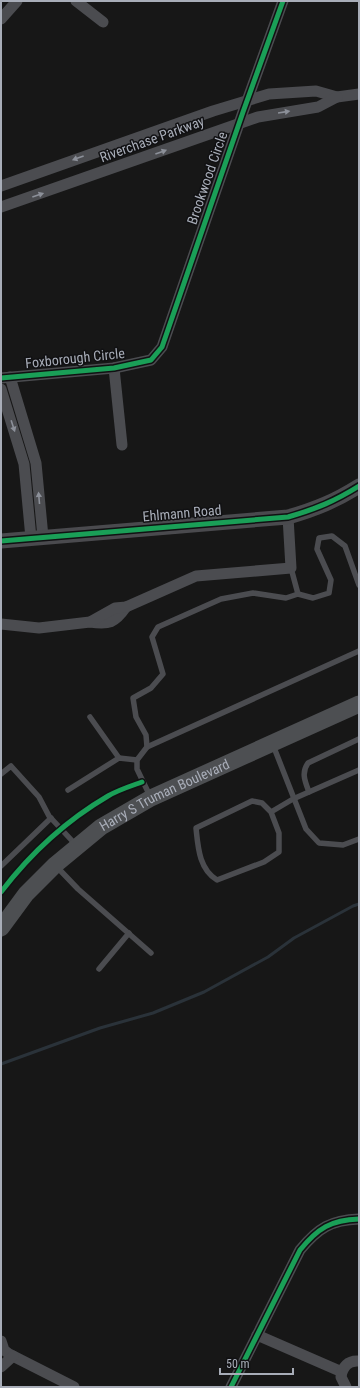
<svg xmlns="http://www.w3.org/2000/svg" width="360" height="1388" viewBox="0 0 360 1388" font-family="'Roboto Condensed',sans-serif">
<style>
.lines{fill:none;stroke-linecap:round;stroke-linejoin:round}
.stream{stroke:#2a3239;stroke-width:3}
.lane{stroke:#4b4c50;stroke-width:5.5}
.street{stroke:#4b4c50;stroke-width:11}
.secondary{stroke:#4a4a4e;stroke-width:15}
.primary{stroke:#4d4f52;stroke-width:17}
.cycleway-casing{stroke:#111113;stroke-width:8}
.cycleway{stroke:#1a9f57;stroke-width:5}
.oneway{fill:#8c9099}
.labels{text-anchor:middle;stroke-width:3;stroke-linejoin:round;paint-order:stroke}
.street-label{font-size:14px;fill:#a8adb8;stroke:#111113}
</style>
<rect width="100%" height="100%" fill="#171717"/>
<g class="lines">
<polyline class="stream" points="1,1064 100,1028 153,1013 204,992 268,957 294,938 353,906 359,904"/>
<g class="lane">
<polyline points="291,568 298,594"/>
<polyline points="90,717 119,758"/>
<polyline points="273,745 306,829 319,843 343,845 359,839"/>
<polyline points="147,747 359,651"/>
<polyline points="1,774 11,766 39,797 49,816 76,845"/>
<polyline points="68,790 119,758 137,760"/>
<path d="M309,792C305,781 301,773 308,763L359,739"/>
<polyline points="150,796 137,769 137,760 147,747 146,735 136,717 133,698 151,688 163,674 152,637 158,627 221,599 253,593 286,598 298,594 313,598 329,593 331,580 317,549 319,538 332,536 345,546 359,585"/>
<path d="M271,812L279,833V852L264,862L217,880C199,869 198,847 196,828L252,801L262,803L271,812L293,799L359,770"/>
<polyline points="1,866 51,818"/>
<polyline points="56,866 78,889 151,953"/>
<polyline points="99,969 129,933"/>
</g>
<g class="street">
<polyline points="76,1 103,22"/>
<polyline points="1,19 17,1"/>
<polyline points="1,186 213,111 269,94 316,91 337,97 359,94"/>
<polyline points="1,207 258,117 318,107 337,97"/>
<polyline points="114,368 122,445"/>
<polyline points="10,377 36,463 43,537"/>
<polyline points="1,378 114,368 151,360 162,347 243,112 283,1"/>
<polyline points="1,389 24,464 31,538"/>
<path d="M90,622C109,625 115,623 126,607"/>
<polyline points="1,624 39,628 90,622 115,608 126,607 196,576 291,568 288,517"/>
<polyline points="257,1335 342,1372"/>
<polyline points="1,1341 4,1350 9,1354 74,1387"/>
<polyline points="1,1367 13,1356"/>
<path d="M231,1387L300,1250C318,1228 331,1220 359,1219"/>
<path d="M346,1387L341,1377C342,1367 348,1360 359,1361"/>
</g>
<path class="secondary" d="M1,541L288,517C316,509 335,501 359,486"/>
<path class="primary" id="s1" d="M1,928L26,894L55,865L101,827L151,798L359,704"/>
<g class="cycleway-casing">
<g id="cycleway">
<polyline points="1,378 114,368 151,360 162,347 243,112 283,1"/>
<path d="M1,541L288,517C316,509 335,501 359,486"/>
<path d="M1,892C30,854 67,820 108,796C118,790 131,786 142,782"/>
<path d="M231,1387L300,1250C318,1228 331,1220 359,1219"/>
</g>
</g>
<use href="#cycleway" class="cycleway"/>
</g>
<defs><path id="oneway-solid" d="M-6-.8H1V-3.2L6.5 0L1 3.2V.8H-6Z"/></defs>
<g class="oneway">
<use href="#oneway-solid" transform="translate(284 112) rotate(-9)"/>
<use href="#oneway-solid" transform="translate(161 152) rotate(-20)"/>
<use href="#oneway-solid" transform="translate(78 158) rotate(160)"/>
<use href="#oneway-solid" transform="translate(38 195) rotate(-19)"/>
<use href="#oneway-solid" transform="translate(13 426) rotate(72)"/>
<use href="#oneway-solid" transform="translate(39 498) rotate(-95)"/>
</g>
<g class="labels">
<g class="street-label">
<text transform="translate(152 139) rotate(-20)" y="5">Riverchase Parkway</text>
<text transform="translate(207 178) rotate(-71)" y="5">Brookwood Circle</text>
<text transform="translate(75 358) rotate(-6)" y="5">Foxborough Circle</text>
<text transform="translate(182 513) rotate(-5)" y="5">Ehlmann Road</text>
<text dy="5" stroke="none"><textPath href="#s1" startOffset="214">Harry S Truman Boulevard</textPath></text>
</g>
</g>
<rect width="360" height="1388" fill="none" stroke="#a8adb8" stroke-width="4"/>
<path d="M220 1368v6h73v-6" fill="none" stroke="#a8adb8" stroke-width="2"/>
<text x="226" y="1368" font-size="12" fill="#a8adb8" stroke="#111113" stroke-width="3" paint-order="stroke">50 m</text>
</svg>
